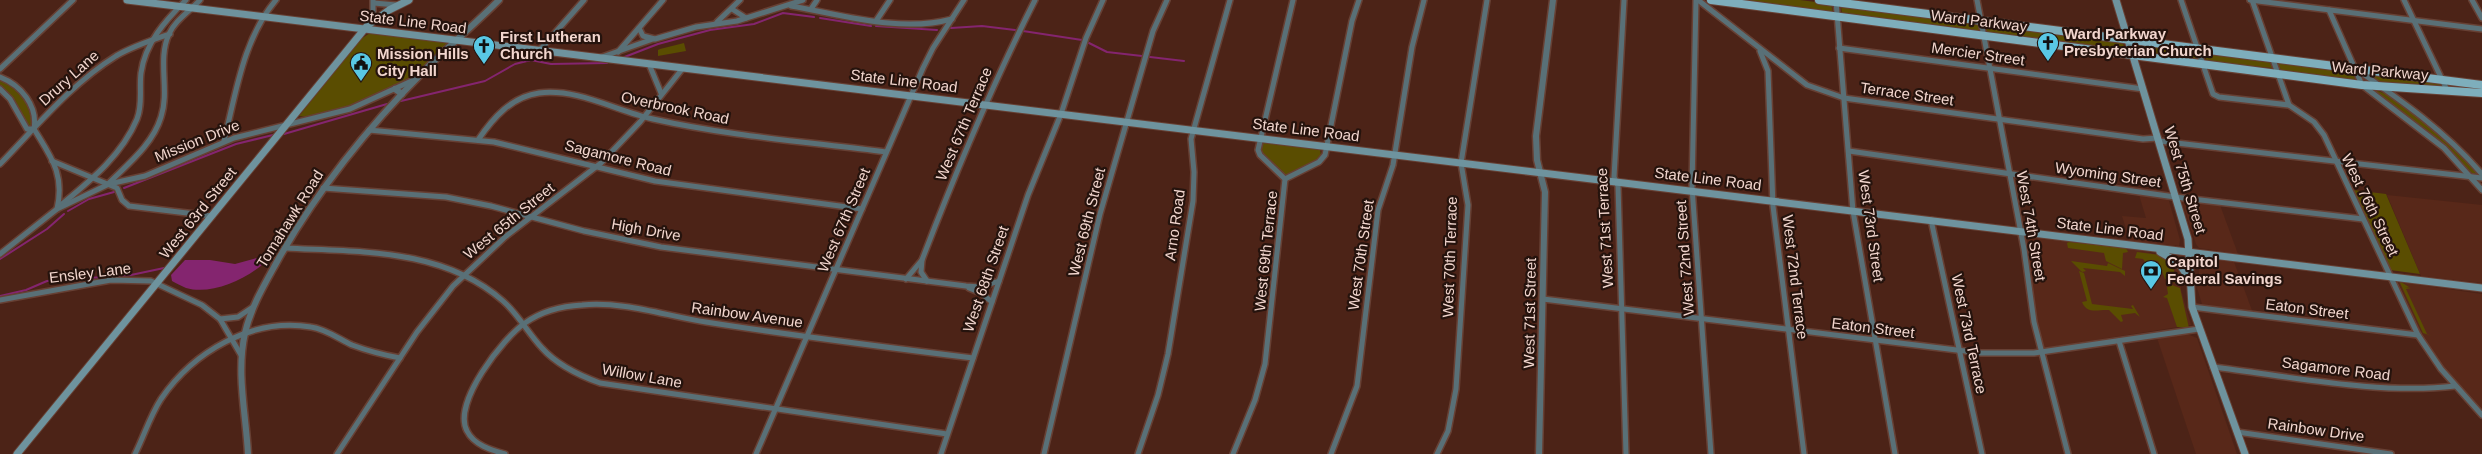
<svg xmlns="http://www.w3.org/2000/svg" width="2482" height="454" viewBox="0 0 2482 454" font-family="Arial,sans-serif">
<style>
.built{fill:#582819}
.green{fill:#5a4d01}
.water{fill:#84256f}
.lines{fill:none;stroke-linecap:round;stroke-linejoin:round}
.stream{stroke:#84256f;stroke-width:2}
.minor-casing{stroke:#674034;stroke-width:8}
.tertiary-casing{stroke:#674034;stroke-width:9}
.secondary-casing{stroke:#674034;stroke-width:9}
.primary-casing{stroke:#674034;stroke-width:10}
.minor{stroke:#597077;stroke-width:5}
.tertiary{stroke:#597077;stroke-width:6}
.secondary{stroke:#6e939e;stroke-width:7}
.primary{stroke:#7eaebc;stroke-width:8}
.labels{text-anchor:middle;stroke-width:4.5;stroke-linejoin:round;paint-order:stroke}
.street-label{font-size:15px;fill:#f2d6ce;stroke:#25130d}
.poi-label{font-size:15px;font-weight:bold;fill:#f2d6ce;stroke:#25130d;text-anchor:start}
</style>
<rect width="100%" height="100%" fill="#4c2317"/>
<g class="built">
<polygon points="2139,195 2167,198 2169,201 2180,240 2179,246 2130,241 2122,216 2146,218"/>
<polygon points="2387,195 2482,205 2482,283 2421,276"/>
<polygon points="2184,201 2220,205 2238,254 2199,248 2196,244 2182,202"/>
<polygon points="2025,235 2124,247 2165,256 2178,266 2182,276 2181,290 2191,325 2045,348 2042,345 2037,323"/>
<polygon points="2208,259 2234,262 2253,313 2207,307 2202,304 2197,288 2200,264"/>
<polygon points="2399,282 2482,294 2482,411 2449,375 2429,348 2397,286"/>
<polygon points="2187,334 2197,338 2237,454 2196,454 2157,338"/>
</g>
<g class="green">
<polygon points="1731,0 1800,0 1831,4 1833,12"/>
<polygon points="1841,7 1977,23 1980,31 1842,14"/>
<polygon points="1985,25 2122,42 2127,51 1987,33"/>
<path d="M370,33L448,43C432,73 332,123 299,116L361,39Z"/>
<polygon points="684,43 686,51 658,56 658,50 660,49"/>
<polygon points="2137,45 2191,51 2197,59 2139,53 2135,46"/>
<polygon points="2207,54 2266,61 2270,63 2272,68 2208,62 2203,55"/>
<polygon points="2282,63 2350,72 2357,80 2285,72 2281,70 2278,64"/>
<polygon points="2367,74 2440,83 2443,87 2380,84"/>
<path d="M0,79C22,90 28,102 33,126L29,127L11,96L0,86Z"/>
<path d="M2372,90C2391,88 2468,155 2478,174L2472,173L2427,130Z"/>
<path d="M1265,141L1320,149L1321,155C1316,164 1294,175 1284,174L1262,154L1260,148Z"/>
<polygon points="2353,190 2386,194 2420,274 2390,270"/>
<polygon points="2069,242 2126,248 2128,252 2123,253 2122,269 2106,261 2104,253 2068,248 2067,243"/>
<polygon points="2137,252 2160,255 2172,262 2177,284 2165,279 2158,261 2149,260 2150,263 2146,263 2143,259 2135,258"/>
<polygon points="2071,261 2107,266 2108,263 2125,271 2125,276 2120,272 2083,268 2086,271 2082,272"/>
<path d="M2079,271L2084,273L2092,304L2133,309L2131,306L2133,305L2140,317L2135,313L2121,315L2123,321L2121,322L2109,310C2099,309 2087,315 2082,302L2087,301Z"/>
<polygon points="2401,282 2409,287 2405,287 2411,288 2406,289 2427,334 2432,336 2423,333 2400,283"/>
<polygon points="2172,285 2180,288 2189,328 2177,327 2167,298 2163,297 2168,294 2167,287"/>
</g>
<path class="water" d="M268,255L271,256C253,277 213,296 186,288C181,286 176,283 172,281L171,275L185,260H210L235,264Z"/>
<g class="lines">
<g class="stream">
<polyline points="820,18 871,26"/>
<polyline points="876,26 937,30"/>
<polyline points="951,28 982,26 1015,30"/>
<polyline points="1023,31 1082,40"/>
<polyline points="1089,43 1107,52 1142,56"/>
<polyline points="1150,57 1184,61"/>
<polyline points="622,58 658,44 710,30 754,24 783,13 814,17"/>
<polyline points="401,101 485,81 515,64 531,60 551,64 607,63"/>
<polyline points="284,134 387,104"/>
<polyline points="124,188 236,144 273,135"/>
<polyline points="68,211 89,199 114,192"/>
<polyline points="0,259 47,229 64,214"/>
<polyline points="0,296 26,290 47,281 131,275 164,268"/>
</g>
<g class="minor-casing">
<g id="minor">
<polyline points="1624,0 1614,177 1618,186 1626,454"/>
<polyline points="1696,0 1692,187 1711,454"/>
<polyline points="1698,0 1807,85 1844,98 2143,139 2158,138"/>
<polyline points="1977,0 2024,249 2034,322 2068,454"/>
<polyline points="2181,0 2213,94 2219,97 2289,105"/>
<polyline points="2250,0 2482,29"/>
<polyline points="2252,0 2289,105 2314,122 2324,135 2418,335 2441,369 2482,415"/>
<polyline points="2404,0 2447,90"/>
<polyline points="2472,0 2482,18"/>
<polyline points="1836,1 1853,211 1895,454"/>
<polyline points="374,3 396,5"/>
<path d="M791,6C843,15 900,33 952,19"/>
<polyline points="732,9 746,18"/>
<polyline points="811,9 817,0"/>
<polyline points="2329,10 2362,85 2444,148 2482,190"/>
<polyline points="876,21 890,0"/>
<polyline points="717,22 740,0"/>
<polyline points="369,23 373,13 373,0"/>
<polyline points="639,28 643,36 655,39 696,27 737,21 803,0"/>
<polyline points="1839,48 2143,89"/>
<polyline points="539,51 584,0"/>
<polyline points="1760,51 1768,71 1773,206 1804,454"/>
<polyline points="618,52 663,0"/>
<polyline points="602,57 653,39"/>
<polyline points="649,64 661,93"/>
<polyline points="0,69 73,0"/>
<path d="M2356,69C2402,101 2445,131 2482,174"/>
<path d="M0,77C21,85 38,106 34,129C51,157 65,174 57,209"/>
<polyline points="0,89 10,99 27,129 33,129"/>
<polyline points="369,130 494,142 655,181 862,209"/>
<path d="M478,140C493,118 511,97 539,93C578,88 616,111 653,119C729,136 808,142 886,152"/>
<path d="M224,141C236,93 243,39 276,0"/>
<polyline points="2159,141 2482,178"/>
<polyline points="1849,151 2175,197 2363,219"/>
<polyline points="52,161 117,188 122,200 129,206 212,216"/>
<path d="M0,164C37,126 71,84 116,56C133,46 152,40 170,34"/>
<polyline points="1285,179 1319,162 1325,155 1352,21 1359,0"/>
<path d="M109,183C128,164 153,144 161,117C170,90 157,60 169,34C175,20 190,11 200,0"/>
<polyline points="323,188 446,197 491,206 584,231 661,247 966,286 981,287 999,281"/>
<path d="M62,204C91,180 122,155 137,119C143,104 139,89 141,73C145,43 165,21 186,0"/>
<polyline points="1931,220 1982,454"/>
<path d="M285,248C360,252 443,248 503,301C518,314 528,333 542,348C557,365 578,375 600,383L947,434"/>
<polyline points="0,254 57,209 109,184 145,176 234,138 350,109 416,79"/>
<polyline points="906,279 922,260"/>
<path d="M927,281L921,272L922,260C956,171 992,85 1035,0"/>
<polyline points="969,288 981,293 992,302"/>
<polyline points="1543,299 1981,353 2034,353 2199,329"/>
<polyline points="0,300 111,280 151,281 202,305 220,319 241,355"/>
<polyline points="2192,307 2418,335"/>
<polyline points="220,319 238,317 253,307"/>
<polyline points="2119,341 2154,454"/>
<path d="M2213,367C2289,376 2380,395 2455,386"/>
<polyline points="2237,432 2391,454"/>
<path d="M135,454C144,436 150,416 161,399C193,352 252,317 311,327C326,329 339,339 352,345C368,351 384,355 400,358"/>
<polyline points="337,454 417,332 453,286 505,237 601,163 640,122 683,68"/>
<path d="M505,454C491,450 474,445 467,431C452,403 503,338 525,323C542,311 562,306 582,305C624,301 666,316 706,322C795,336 884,347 973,358"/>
<polyline points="756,454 923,68 933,48 964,0"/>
<polyline points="941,454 1028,195 1061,114 1086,38 1103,0"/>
<polyline points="1044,454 1100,214 1153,31 1167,0"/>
<polyline points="1138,454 1158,395 1168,354 1193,201 1194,172 1191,139 1230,0"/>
<polyline points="1233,454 1255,400 1265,364 1285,179 1260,155 1258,150 1293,0"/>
<polyline points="1331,454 1357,386 1378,210 1393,165 1412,47 1424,0"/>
<polyline points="1437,454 1448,431 1456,389 1468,205 1461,163 1487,0"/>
</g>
</g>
<g class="tertiary-casing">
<g id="tertiary">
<polyline points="395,89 402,94"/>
<path d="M248,454C246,414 236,373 245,333C251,306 266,282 279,258C319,188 368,127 425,70C449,46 475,24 499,0"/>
<polyline points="1539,454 1545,192 1537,160 1536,136 1553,0"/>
</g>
</g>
<g class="secondary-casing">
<g id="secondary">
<polyline points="127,0 2482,288"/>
<polyline points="2116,0 2188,239 2192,307 2245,454"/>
<polyline points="2160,252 2179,263 2188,277"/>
<polyline points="17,454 367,26 389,10 409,0"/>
</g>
</g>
<g class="primary-casing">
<g id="primary">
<polyline points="1711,0 2362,85 2482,93"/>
<polyline points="1819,0 2482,85"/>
</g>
</g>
<use href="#minor" class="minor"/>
<use href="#tertiary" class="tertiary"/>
<use href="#secondary" class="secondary"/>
<use href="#primary" class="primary"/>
</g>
<defs>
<g id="church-pin" transform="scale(1.125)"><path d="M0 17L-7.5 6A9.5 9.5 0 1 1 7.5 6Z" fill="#59c8e5" stroke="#25130d"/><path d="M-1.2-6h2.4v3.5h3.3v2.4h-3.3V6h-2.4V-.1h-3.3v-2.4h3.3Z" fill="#111"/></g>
<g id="civic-pin" transform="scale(1.125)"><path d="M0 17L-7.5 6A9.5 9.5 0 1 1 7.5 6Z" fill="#59c8e5" stroke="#25130d"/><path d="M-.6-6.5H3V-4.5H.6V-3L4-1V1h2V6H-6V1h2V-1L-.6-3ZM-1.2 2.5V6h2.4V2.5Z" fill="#111"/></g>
<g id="bank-pin" transform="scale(1.125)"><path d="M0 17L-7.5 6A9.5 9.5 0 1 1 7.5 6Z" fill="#59c8e5" stroke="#25130d"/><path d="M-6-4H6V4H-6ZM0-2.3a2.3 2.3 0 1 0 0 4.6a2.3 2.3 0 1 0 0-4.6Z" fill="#111"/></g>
</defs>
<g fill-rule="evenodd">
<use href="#church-pin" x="2048" y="43"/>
<use href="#church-pin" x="484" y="46"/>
<use href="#civic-pin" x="361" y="63"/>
<use href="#bank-pin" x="2151" y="271"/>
</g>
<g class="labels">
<g class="street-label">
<text transform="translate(1979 21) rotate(7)" y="5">Ward Parkway</text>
<text transform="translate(413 22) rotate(7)" y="5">State Line Road</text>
<text transform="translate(1978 54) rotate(8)" y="5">Mercier Street</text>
<text transform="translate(2380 71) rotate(5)" y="5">Ward Parkway</text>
<text transform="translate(69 78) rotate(-42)" y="5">Drury Lane</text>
<text transform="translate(904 81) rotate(7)" y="5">State Line Road</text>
<text transform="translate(1907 94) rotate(8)" y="5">Terrace Street</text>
<text transform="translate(675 108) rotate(12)" y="5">Overbrook Road</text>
<text transform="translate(964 124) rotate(-67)" y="5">West 67th Terrace</text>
<text transform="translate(1306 130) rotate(7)" y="5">State Line Road</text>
<text transform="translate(197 141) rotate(-22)" y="5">Mission Drive</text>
<text transform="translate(618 158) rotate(14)" y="5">Sagamore Road</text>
<text transform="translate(2108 175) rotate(8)" y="5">Wyoming Street</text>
<text transform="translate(1708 179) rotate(7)" y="5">State Line Road</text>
<text transform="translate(2185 180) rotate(73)" y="5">West 75th Street</text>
<text transform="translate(2370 205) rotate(64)" y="5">West 76th Street</text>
<text transform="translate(198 213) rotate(-51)" y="5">West 63rd Street</text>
<text transform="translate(290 219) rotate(-58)" y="5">Tomahawk Road</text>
<text transform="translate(844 220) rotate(-67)" y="5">West 67th Street</text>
<text transform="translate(509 221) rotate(-39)" y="5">West 65th Street</text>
<text transform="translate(1087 222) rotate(-76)" y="5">West 69th Street</text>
<text transform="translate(1175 225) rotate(-82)" y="5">Arno Road</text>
<text transform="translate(1871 226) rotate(82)" y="5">West 73rd Street</text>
<text transform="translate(2031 226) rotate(80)" y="5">West 74th Street</text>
<text transform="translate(1605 228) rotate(-93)" y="5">West 71st Terrace</text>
<text transform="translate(2110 229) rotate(7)" y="5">State Line Road</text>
<text transform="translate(646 230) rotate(10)" y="5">High Drive</text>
<text transform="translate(1266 251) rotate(-84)" y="5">West 69th Terrace</text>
<text transform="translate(1361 255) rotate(-82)" y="5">West 70th Street</text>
<text transform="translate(1450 257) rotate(-88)" y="5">West 70th Terrace</text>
<text transform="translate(1685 258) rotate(-94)" y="5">West 72nd Street</text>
<text transform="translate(90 273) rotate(-7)" y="5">Ensley Lane</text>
<text transform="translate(1795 277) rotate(83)" y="5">West 72nd Terrace</text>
<text transform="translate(986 279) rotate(-71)" y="5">West 68th Street</text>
<text transform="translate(2307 309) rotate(7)" y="5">Eaton Street</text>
<text transform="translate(1530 313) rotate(-89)" y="5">West 71st Street</text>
<text transform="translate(747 315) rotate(8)" y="5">Rainbow Avenue</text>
<text transform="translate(1873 328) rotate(7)" y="5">Eaton Street</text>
<text transform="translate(1969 334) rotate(78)" y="5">West 73rd Terrace</text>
<text transform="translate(2336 369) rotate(7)" y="5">Sagamore Road</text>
<text transform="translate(642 376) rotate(10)" y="5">Willow Lane</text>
<text transform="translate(2316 430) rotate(8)" y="5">Rainbow Drive</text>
</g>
<g class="poi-label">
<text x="2064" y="39">Ward Parkway<tspan x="2064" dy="17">Presbyterian Church</tspan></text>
<text x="500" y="42">First Lutheran<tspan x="500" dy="17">Church</tspan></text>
<text x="377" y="59">Mission Hills<tspan x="377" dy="17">City Hall</tspan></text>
<text x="2167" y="267">Capitol<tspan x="2167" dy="17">Federal Savings</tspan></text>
</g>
</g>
</svg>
